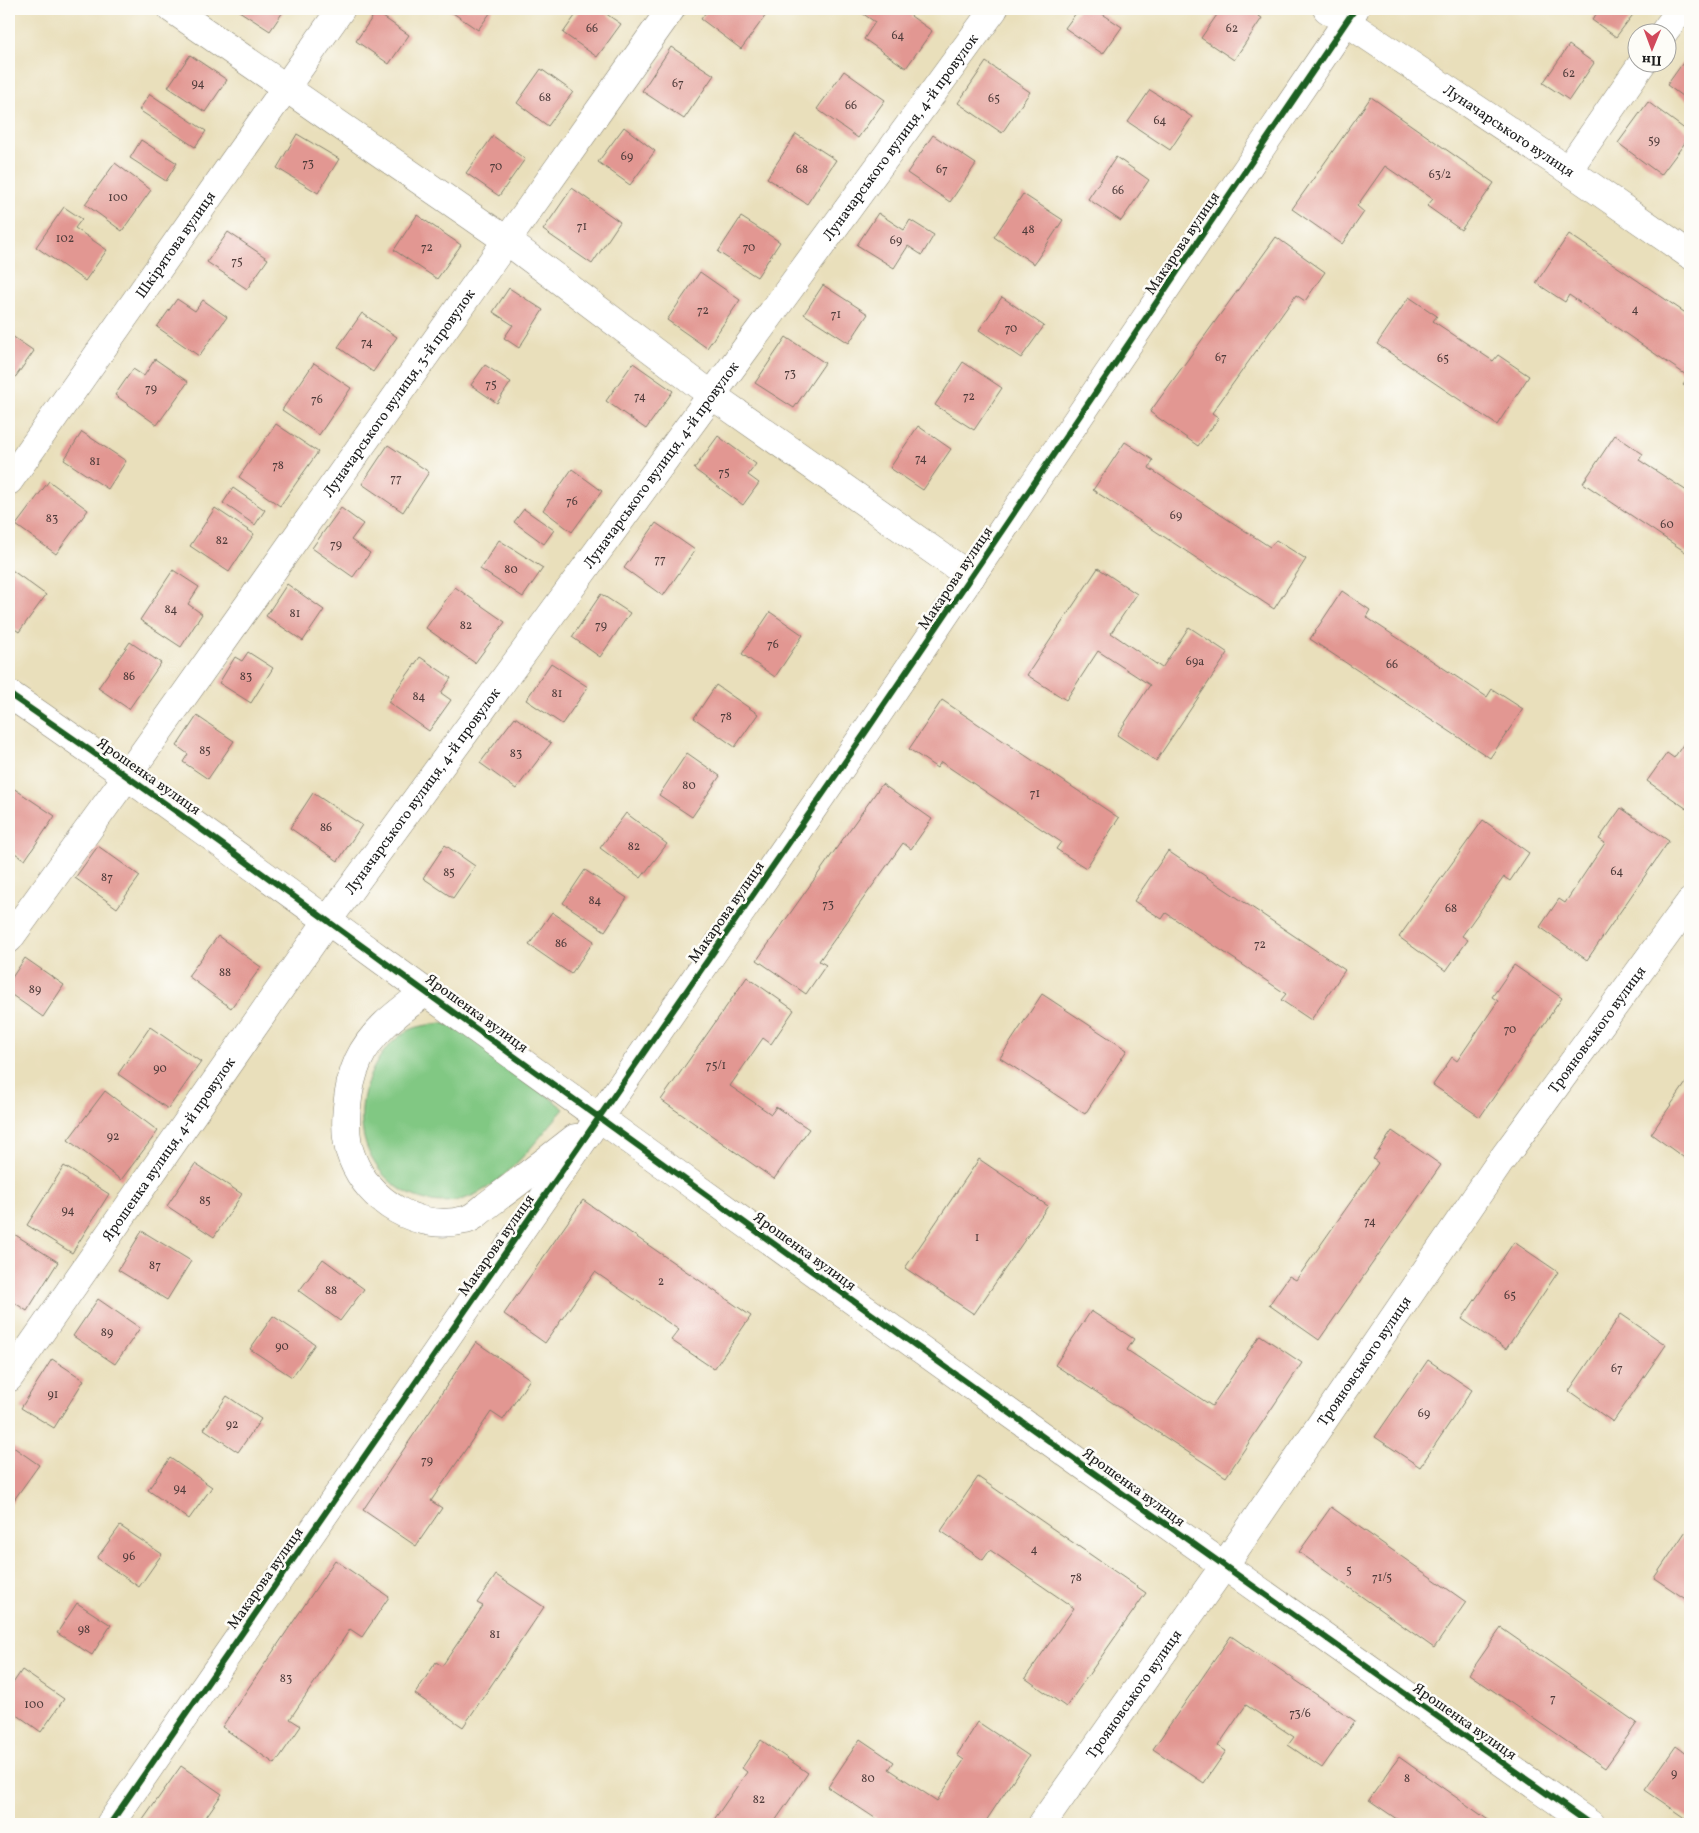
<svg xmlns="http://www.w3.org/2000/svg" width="1699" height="1833" viewBox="0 0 1699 1833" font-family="Vollkorn,serif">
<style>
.green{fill:#81c883;stroke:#4e7250}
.building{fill:#e29792}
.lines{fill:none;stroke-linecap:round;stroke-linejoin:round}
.minor-casing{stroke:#827e6c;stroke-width:29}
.minor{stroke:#fff;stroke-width:28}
.cycleway-casing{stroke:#fdfcf7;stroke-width:9}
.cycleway{stroke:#1b5e20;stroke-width:6}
.labels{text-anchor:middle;stroke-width:5;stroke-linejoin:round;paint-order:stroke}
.number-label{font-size:12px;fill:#4e3b3a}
.street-label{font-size:15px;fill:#1c1c1c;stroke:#fdfcf7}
</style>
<rect width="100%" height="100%" fill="#fdfcf7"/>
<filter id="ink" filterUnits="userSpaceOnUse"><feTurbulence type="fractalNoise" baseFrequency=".02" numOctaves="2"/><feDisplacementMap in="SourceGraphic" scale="10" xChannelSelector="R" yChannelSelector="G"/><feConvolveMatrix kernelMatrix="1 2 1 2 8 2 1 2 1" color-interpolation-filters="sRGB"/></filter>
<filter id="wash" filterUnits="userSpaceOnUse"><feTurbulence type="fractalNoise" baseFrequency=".0096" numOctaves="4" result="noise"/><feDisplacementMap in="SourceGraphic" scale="20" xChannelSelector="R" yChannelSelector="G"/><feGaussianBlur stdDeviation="1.12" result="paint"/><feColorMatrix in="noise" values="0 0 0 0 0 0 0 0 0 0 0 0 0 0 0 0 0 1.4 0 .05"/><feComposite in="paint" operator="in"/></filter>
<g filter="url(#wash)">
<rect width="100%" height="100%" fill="#e9dfbb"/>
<path class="green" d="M441,1023L458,1027L493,1052L564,1109C539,1137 513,1174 480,1192C436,1217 382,1192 366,1145C353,1106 370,1055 404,1033C415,1026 428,1025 441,1023Z"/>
<g id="blocks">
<g class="building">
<polygon points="236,9 285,9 270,31"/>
<polygon points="447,9 493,9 478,30"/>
<polygon points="580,9 599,9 621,24 597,57 563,33"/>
<polygon points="708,9 766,9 769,11 741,49 701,19"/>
<polygon points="856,9 911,9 914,11 911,16 932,31 906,68 864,39 875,22"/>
<polygon points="1079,9 1095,9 1122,27 1103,54 1065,28"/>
<polygon points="1221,9 1248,9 1262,18 1234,60 1201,38"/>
<polygon points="1600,9 1631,9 1635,12 1616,37 1592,20"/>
<polygon points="376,12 409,35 389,64 356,41"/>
<polygon points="1569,45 1594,63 1569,100 1543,83"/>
<polygon points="671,47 714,75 684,119 642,91"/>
<polygon points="1690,53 1690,102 1667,85"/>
<polygon points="190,55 227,80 205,112 168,87"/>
<polygon points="986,62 1030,92 1002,133 958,103"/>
<polygon points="541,69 573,92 548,126 517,103"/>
<polygon points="844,71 885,100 858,138 817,109"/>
<polygon points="1150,90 1192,117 1170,150 1128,122"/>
<polygon points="150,94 206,131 195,147 139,110"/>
<polygon points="1371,97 1494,183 1461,230 1427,206 1433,199 1385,166 1357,206 1364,212 1342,244 1292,209"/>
<polygon points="1648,102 1690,133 1690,136 1661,175 1618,143"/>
<polygon points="624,127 655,151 630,185 598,162"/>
<polygon points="297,134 339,159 318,193 277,168"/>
<polygon points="796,134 836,160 807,204 767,178"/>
<polygon points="933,135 976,164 950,202 907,173"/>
<polygon points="493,136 525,159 499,196 466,173"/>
<polygon points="141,140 177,163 166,181 130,158"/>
<polygon points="1116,157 1149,180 1121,221 1088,199"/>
<polygon points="115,163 151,190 122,231 85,204"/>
<polygon points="572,188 620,222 592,264 543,230"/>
<polygon points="1023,194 1063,220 1034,264 994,237"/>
<polygon points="64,207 82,219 75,228 107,250 85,281 36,247"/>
<polygon points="878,213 904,230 910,220 934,235 922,255 908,246 894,268 857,245"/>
<polygon points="417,215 461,245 437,279 394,250"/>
<polygon points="741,217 780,242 757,277 718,252"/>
<polygon points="228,232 268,259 247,289 207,262"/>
<polygon points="1569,234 1690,316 1690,390 1683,385 1689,377 1569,295 1565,302 1536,283"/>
<polygon points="1276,237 1325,272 1305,301 1296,295 1212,413 1219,418 1198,446 1150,412"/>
<polygon points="700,272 740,300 707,348 667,320"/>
<polygon points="823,285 868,314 849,343 804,314"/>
<polygon points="509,288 543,310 519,348 504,338 513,325 493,312"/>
<polygon points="1002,297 1044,326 1021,358 979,330"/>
<polygon points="1409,297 1437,316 1433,321 1493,361 1498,355 1529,376 1497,425 1377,344"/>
<polygon points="177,299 195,311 203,300 227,317 199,356 157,327"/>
<polygon points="362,313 397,337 373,372 338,347"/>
<polygon points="9,334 34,351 9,386"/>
<polygon points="786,337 825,363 794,408 755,383"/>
<polygon points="155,359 188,382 157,425 115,395 133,369 144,376"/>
<polygon points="963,362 1002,388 974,430 935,405"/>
<polygon points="314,363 351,388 319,435 282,410"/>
<polygon points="633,363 673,391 646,429 606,401"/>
<polygon points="485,365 511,382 497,403 471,385"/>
<polygon points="276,424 318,452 280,506 239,477"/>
<polygon points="918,426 951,449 923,490 890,468"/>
<polygon points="82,432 126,461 108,489 64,460"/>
<polygon points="1615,435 1643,454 1639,460 1690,493 1690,555 1583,483"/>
<polygon points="718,436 756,464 748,475 759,483 743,505 694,469"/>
<polygon points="1125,442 1153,460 1149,468 1270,547 1276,540 1306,559 1274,609 1093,490"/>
<polygon points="388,445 429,472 403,512 362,484"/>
<polygon points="572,469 602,491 572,532 543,510"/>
<polygon points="49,481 88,510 56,554 16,525"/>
<polygon points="233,488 265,510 255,525 223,503"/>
<polygon points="215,508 254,534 229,572 190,546"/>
<polygon points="341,508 363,524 351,540 370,553 353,577 312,548"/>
<polygon points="524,509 554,530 544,544 514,522"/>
<polygon points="656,523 695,550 663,596 624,568"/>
<polygon points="499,540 543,568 523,597 480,569"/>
<polygon points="9,568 46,595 19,632 9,625"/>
<polygon points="1098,568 1137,594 1111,633 1162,668 1189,627 1228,653 1156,761 1117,735 1150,685 1098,651 1066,700 1027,675"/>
<polygon points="173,570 199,587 188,604 202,614 181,647 140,620"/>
<polygon points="287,584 324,610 303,641 266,616"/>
<polygon points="455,587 505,622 475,663 426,628"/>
<polygon points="1342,591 1370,610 1366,617 1487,697 1492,689 1523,709 1490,758 1310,639"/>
<polygon points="601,594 630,613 600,657 572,637"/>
<polygon points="770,612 803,635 775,677 742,654"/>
<polygon points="130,642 161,663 129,709 98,688"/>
<polygon points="248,652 273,668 251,703 219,683 235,657 242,661"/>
<polygon points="420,657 451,678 441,693 451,700 429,731 388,702"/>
<polygon points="551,663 588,687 562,724 526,700"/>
<polygon points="716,685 758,714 735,747 694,718"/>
<polygon points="942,700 1119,818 1086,868 1056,849 1061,842 941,762 937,768 909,749"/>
<polygon points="197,716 234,741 208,779 183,762 188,754 177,746"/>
<polygon points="515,717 551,743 516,789 480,763"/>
<polygon points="1690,734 1690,811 1647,781 1667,753 1674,758"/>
<polygon points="687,753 720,776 692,817 659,795"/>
<polygon points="882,784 932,819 911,849 903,843 819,961 826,965 806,994 757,960"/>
<polygon points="10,786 55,816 25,860 9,849 9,788"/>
<polygon points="313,793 362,825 338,861 290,828"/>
<polygon points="1621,808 1669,841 1587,960 1540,927 1559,899 1565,903 1605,843 1599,839"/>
<polygon points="626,813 667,844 641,878 600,848"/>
<polygon points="1483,820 1529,853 1510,881 1504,877 1462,936 1468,940 1446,971 1399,937"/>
<polygon points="445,845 475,866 453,898 423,878"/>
<polygon points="98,846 140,876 117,908 75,878"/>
<polygon points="1168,851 1345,970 1311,1020 1281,1000 1286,994 1166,913 1162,919 1134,901"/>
<polygon points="585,870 627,898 605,931 563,903"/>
<polygon points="552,912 594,941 571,974 529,945"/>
<polygon points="218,936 261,967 231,1008 188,976"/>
<polygon points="25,958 64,985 43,1017 9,993 9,982"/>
<polygon points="1514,965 1562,998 1480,1117 1433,1085 1452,1057 1457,1061 1498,1001 1492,997"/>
<polygon points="747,977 794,1010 771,1044 763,1038 730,1086 771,1114 776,1107 809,1129 774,1179 661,1100"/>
<polygon points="1042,994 1127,1050 1085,1114 1000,1058"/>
<polygon points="150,1027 201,1062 168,1109 118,1074"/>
<polygon points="1690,1077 1690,1162 1651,1134"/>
<polygon points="105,1091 158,1131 121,1180 68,1140"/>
<polygon points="1392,1131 1441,1165 1319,1340 1269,1305 1289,1276 1296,1280 1378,1163 1373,1159"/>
<polygon points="979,1159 1048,1206 974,1314 905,1268"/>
<polygon points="195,1164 242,1194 214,1237 167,1206"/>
<polygon points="64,1166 109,1194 72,1253 27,1225"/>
<polygon points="583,1200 751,1316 714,1369 671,1340 679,1330 595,1272 545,1343 504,1314"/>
<polygon points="142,1231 191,1261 167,1300 118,1270"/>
<polygon points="14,1234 58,1262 27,1311 9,1299 9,1242"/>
<polygon points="1514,1242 1558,1272 1506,1349 1462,1319"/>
<polygon points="323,1259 364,1289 340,1321 299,1291"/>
<polygon points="98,1299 140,1328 115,1364 73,1336"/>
<polygon points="1091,1311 1134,1339 1127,1350 1212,1406 1260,1335 1302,1363 1226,1477 1055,1365"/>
<polygon points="1621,1314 1666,1345 1613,1422 1569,1391"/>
<polygon points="273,1316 315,1344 292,1377 250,1349"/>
<polygon points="476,1342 530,1379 503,1420 491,1412 431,1501 442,1508 416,1546 363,1510"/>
<polygon points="52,1359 84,1380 54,1428 21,1408"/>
<polygon points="1428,1360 1472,1390 1420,1467 1375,1437"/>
<polygon points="227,1396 261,1419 238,1452 204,1429"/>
<polygon points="9,1444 39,1465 11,1504 9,1503"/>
<polygon points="170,1458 212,1487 189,1519 148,1490"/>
<polygon points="978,1477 1146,1593 1066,1707 1025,1678 1074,1608 990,1550 983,1560 941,1531"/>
<polygon points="1331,1507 1466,1602 1434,1648 1299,1552"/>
<polygon points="1690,1525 1690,1602 1654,1578"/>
<polygon points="120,1526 162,1554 139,1587 97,1558"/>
<polygon points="335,1560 389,1597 362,1637 350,1629 290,1719 301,1726 275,1764 222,1727"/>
<polygon points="496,1575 544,1607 463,1727 415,1694 436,1662 442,1666 483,1606 477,1603"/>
<polygon points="77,1603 111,1625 92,1655 57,1633"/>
<polygon points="1501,1628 1637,1723 1605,1768 1469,1674"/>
<polygon points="1231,1636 1355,1721 1322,1768 1288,1745 1294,1737 1246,1705 1218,1746 1226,1751 1204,1783 1153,1749"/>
<polygon points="22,1670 64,1699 41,1732 9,1709 9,1689"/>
<polygon points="978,1722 1029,1756 984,1824 884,1824 828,1787 860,1739 894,1762 889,1769 937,1801 964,1760 957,1755"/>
<polygon points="761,1740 808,1773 773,1824 711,1824 747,1772 742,1768"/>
<polygon points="1676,1746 1690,1756 1690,1821 1645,1790"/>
<polygon points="1399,1757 1494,1824 1404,1824 1369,1800"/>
<polygon points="181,1766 222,1794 201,1824 140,1824"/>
</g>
</g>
</g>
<g filter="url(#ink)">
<use href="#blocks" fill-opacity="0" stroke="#827e6c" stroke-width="1"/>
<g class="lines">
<g class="minor-casing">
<g id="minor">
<polyline points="172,9 506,240 713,396 971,577"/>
<path id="s1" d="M1327,9L1568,170L1690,255"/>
<polyline points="1664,32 1681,9"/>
<polyline points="1568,170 1643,62"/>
<path id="s2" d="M9,481L341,9"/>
<path d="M9,694C210,832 405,979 604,1121C931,1358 1260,1592 1590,1824"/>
<path id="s3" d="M9,939L127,776L671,9"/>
<path d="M427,991C400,1011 372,1030 358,1061C347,1086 341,1132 352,1158C369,1202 418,1232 465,1220C474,1218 483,1208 490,1203C519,1182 547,1160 575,1138"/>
<path id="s4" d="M9,1378L328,920L994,9"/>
<polyline points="110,1824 865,733 1355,9"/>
<path id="s5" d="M1042,1824L1224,1566L1498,1165L1690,902"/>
</g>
</g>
<use href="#minor" class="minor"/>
<g class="cycleway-casing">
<g id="cycleway">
<path d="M9,694C210,832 405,979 604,1121C931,1358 1260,1592 1590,1824"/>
<polyline points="110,1824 865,733 1355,9"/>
</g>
</g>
<use href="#cycleway" class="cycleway"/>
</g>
</g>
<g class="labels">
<g class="number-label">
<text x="592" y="32">66</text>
<text x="1232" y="32">62</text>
<text x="898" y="39">64</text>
<text x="1569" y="77">62</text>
<text x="198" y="87">94</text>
<text x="678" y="87">67</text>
<text x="545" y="101">68</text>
<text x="994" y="102">65</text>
<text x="851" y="109">66</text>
<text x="1160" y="124">64</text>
<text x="1654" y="144">59</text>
<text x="627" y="160">69</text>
<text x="308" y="167">73</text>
<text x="496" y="170">70</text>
<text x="802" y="173">68</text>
<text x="942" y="173">67</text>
<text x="1440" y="178">63/2</text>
<text x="1118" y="194">66</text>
<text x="118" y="201">100</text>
<text x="582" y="230">71</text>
<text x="1028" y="233">48</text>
<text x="65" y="242">102</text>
<text x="896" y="244">69</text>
<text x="427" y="251">72</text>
<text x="749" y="251">70</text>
<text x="237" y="265">75</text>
<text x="1635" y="313">4</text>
<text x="703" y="314">72</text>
<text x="836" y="318">71</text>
<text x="1011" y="332">70</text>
<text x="367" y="346">74</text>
<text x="1221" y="361">67</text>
<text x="1443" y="362">65</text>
<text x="790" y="377">73</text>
<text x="491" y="388">75</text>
<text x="151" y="392">79</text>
<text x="640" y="400">74</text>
<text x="969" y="400">72</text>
<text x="317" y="403">76</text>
<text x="921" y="462">74</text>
<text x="95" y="465">81</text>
<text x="278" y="469">78</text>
<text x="724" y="476">75</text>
<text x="396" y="482">77</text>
<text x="572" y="505">76</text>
<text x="1176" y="519">69</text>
<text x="52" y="522">83</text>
<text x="1667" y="528">60</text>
<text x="222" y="544">82</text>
<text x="336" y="548">79</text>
<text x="660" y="563">77</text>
<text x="511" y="573">80</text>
<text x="171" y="613">84</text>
<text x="295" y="617">81</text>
<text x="466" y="629">82</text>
<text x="601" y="629">79</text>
<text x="773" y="648">76</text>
<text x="1195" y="665">69а</text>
<text x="1392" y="668">66</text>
<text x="129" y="680">86</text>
<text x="246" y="680">83</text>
<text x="557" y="697">81</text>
<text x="419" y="700">84</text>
<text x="726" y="720">78</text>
<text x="205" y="754">85</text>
<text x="516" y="757">83</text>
<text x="689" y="789">80</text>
<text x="1035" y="797">71</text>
<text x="326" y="831">86</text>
<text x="634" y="850">82</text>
<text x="1617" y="875">64</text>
<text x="449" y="876">85</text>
<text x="107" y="881">87</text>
<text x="595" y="904">84</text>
<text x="828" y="908">73</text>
<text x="1451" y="912">68</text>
<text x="561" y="947">86</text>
<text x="1260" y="948">72</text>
<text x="225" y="976">88</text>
<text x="35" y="993">89</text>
<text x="1510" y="1033">70</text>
<text x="716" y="1069">75/1</text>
<text x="160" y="1072">90</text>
<text x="113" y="1140">92</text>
<text x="205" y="1204">85</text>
<text x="68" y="1214">94</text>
<text x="1370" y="1225">74</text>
<text x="977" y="1241">1</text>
<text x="155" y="1269">87</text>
<text x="661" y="1285">2</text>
<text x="331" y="1294">88</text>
<text x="1510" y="1299">65</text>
<text x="107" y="1336">89</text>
<text x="282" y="1350">90</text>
<text x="1617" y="1372">67</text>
<text x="53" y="1398">91</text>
<text x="1424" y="1417">69</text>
<text x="232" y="1428">92</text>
<text x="427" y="1464">79</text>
<text x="180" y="1492">94</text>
<text x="1034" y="1553">4</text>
<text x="129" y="1560">96</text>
<text x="1349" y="1574">5</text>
<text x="1076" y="1581">78</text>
<text x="1382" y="1581">71/5</text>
<text x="84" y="1633">98</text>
<text x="495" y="1638">81</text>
<text x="286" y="1682">83</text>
<text x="1553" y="1702">7</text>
<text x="34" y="1708">100</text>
<text x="1300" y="1717">73/6</text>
<text x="1674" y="1777">9</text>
<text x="868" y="1782">80</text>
<text x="1407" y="1782">8</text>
<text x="759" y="1803">82</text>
</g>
<g class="street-label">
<text dy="5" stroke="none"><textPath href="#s1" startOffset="219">Луначарського вулиця</textPath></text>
<text dy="5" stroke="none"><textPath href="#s4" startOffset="1528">Луначарського вулиця, 4-й провулок</textPath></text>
<text transform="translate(1182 243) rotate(-56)" y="5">Макарова вулиця</text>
<text dy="5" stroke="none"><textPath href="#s2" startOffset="289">Шкірятова вулиця</textPath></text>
<text dy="5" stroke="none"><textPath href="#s3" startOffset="671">Луначарського вулиця, 3-й провулок</textPath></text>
<text dy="5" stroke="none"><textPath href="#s4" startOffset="1122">Луначарського вулиця, 4-й провулок</textPath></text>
<text transform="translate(955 578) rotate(-56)" y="5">Макарова вулиця</text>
<text transform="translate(149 776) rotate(35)" y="5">Ярошенка вулиця</text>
<text dy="5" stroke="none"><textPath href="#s4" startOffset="718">Луначарського вулиця, 4-й провулок</textPath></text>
<text transform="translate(726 912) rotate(-55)" y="5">Макарова вулиця</text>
<text transform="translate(477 1013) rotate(36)" y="5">Ярошенка вулиця</text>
<text dy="5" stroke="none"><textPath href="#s5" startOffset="969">Трояновського вулиця</textPath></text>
<text dy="5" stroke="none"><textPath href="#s4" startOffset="279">Ярошенка вулиця, 4-й провулок</textPath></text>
<text transform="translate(496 1245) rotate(-55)" y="5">Макарова вулиця</text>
<text transform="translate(805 1251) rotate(36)" y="5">Ярошенка вулиця</text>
<text dy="5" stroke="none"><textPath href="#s5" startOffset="564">Трояновського вулиця</textPath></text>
<text transform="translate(1134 1487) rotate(36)" y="5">Ярошенка вулиця</text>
<text transform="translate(265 1578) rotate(-55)" y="5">Макарова вулиця</text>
<text dy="5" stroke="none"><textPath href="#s5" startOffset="159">Трояновського вулиця</textPath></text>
<text transform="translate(1465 1721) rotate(35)" y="5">Ярошенка вулиця</text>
</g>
</g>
<rect width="1699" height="1833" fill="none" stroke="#fdfcf7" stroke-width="30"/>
<g transform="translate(1652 48) rotate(181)"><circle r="24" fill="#fdfcf7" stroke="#a3a29f"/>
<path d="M0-4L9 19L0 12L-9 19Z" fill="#d1495b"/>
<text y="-8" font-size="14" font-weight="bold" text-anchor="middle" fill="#1c1c1c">Пн</text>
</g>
</svg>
